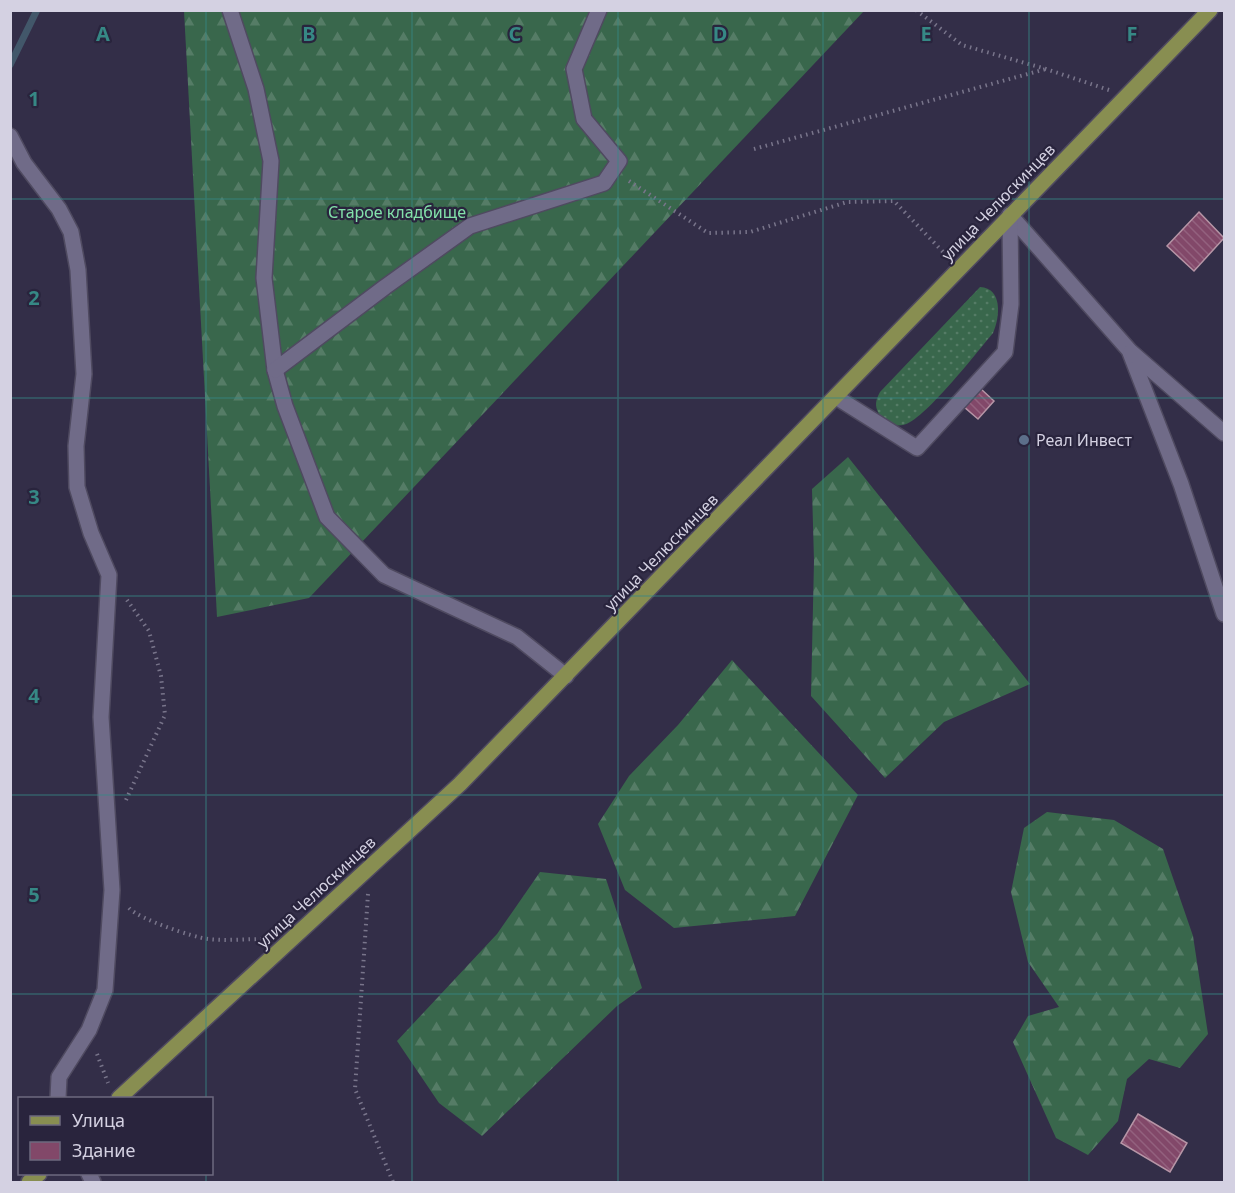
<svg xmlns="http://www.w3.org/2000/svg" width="1235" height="1193" viewBox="0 0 1235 1193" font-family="'Noto Sans',sans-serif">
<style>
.grass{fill:url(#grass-dots)}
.forest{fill:url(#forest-firs)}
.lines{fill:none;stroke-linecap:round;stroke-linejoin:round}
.stream{stroke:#42576a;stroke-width:7}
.building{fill:url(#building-back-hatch);stroke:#b695a6;stroke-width:1.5}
.minor-casing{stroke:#4f4a60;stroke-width:18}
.major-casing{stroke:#4f4a60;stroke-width:18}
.path{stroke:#79758b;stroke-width:4;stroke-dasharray:1.5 4.5;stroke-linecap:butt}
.minor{stroke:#706b88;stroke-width:15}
.major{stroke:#888e51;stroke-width:15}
.grid{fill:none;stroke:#368885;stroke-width:1.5;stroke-opacity:0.55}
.service-dot{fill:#5c6f8a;stroke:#29243d;stroke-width:2}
.labels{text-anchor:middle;stroke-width:4.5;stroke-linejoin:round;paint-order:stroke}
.street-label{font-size:16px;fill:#d4d1e2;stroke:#29243d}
.park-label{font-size:16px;fill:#83e1aa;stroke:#29243d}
.poi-label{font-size:16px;fill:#d4d1e2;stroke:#29243d;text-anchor:start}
.grid-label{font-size:20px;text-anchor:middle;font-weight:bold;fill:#368885;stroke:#29243d;stroke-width:4.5;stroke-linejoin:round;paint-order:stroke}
</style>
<defs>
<pattern id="grass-dots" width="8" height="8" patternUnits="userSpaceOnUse" patternTransform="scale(1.5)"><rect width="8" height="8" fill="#39674c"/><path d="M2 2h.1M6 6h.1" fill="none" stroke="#557c66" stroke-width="1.8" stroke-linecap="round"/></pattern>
<pattern id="forest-firs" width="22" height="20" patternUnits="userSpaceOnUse" patternTransform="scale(1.5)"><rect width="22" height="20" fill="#39674c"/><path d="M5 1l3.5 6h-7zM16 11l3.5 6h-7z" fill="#557c66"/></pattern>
<pattern id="building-back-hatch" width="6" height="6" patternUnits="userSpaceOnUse" patternTransform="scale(1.5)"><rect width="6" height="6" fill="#824869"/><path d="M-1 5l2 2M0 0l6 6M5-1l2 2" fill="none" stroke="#93617e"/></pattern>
</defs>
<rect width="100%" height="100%" fill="#332e48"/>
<path class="grass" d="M980,287C1003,288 1000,318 993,333C977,352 923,422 903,425C893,427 884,422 879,414C874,405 876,400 880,392Z"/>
<g class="forest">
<polygon points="184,11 864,11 309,598 217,617"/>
<polygon points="848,457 1030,684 944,722 885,778 811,696 814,561 812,489"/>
<polygon points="732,660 858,795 795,916 674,928 625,890 598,824 629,776 678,725"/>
<polygon points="1047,812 1114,820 1163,849 1193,936 1208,1034 1180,1068 1149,1059 1127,1079 1118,1121 1088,1155 1056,1138 1013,1042 1028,1016 1059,1007 1028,962 1011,892 1024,828"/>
<polygon points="540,872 606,879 642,988 617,1006 482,1136 439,1103 397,1041 497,934"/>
</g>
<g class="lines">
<polyline class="stream" points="10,65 37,10"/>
</g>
<g class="building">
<polygon points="1199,212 1224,238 1194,271 1167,246"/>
<polygon points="981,389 994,401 978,419 964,407"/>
<polygon points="1138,1114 1187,1143 1170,1172 1121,1143"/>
</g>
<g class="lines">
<g class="minor-casing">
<g id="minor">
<polyline points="230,10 256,89 271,161 264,278 275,370 285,406 327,517 384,575 517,637 566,676"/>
<polyline points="10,136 24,163 59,209 71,232 78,270 84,374 76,446 77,487 91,533 109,575 101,717 112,890 105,990 89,1030 59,1077 58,1098"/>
<polyline points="1010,215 1129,350 1181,484 1224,614"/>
<polyline points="1131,352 1224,433"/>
<polyline points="275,370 385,287 470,226 604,183 619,161 584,119 574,69 599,10"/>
<polyline points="836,397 917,448 1005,352 1011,304 1010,215"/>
<polyline points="89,1174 93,1182"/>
</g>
</g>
<g class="major-casing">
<g id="major">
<polyline points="119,1098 460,784 1210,10"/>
<polyline points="29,1182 39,1174"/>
</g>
</g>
<g class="path">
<polyline points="916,10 962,45 1046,69 1109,90"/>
<polyline points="754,149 1046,69"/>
<polyline points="629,181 708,233 750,232 847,202 894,201 947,256"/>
<polyline points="126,800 165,715 161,676 149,631 127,600"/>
<polyline points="368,894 355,1089 393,1182"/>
<path d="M129,908C139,919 192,937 208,939C226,941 246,939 265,939"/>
<polyline points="97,1054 108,1083"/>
</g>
<use href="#minor" class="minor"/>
<use href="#major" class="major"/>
</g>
<path class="grid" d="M206,10V1098M412,10V1182M618,10V1182M823,10V1182M1029,10V1182M10,199H1224M10,398H1224M10,596H1224M10,795H1224M10,994H1224M206,1174V1182"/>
<circle class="service-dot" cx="1024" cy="440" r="6"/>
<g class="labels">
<g class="street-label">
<text transform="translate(998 202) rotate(-46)" y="6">улица Челюскинцев</text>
<text transform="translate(661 552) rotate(-46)" y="6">улица Челюскинцев</text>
<text transform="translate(316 892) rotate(-43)" y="6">улица Челюскинцев</text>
</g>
<g class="park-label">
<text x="397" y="218">Старое кладбище</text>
</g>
<g class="poi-label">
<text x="1036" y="446">Реал Инвест</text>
</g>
</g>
<g class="grid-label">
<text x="103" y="41">A</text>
<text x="309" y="41">B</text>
<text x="515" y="41">C</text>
<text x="720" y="41">D</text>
<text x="926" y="41">E</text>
<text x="1132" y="41">F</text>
<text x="34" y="106">1</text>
<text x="34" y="305">2</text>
<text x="34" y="504">3</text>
<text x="34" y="703">4</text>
<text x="34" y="902">5</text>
</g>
<rect width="1235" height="1193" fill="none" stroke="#d4d1e2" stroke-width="24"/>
<rect x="18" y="1097" width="195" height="78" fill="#29243d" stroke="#6d697f" stroke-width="1.5"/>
<rect x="30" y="1116" width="30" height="9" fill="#888e51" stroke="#6d697f" stroke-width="1.5"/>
<text x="72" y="1127" font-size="18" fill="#d4d1e2">Улица</text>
<rect x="30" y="1142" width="30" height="18" fill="#824869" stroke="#6d697f" stroke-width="1.5"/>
<text x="72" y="1157" font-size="18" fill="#d4d1e2">Здание</text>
</svg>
